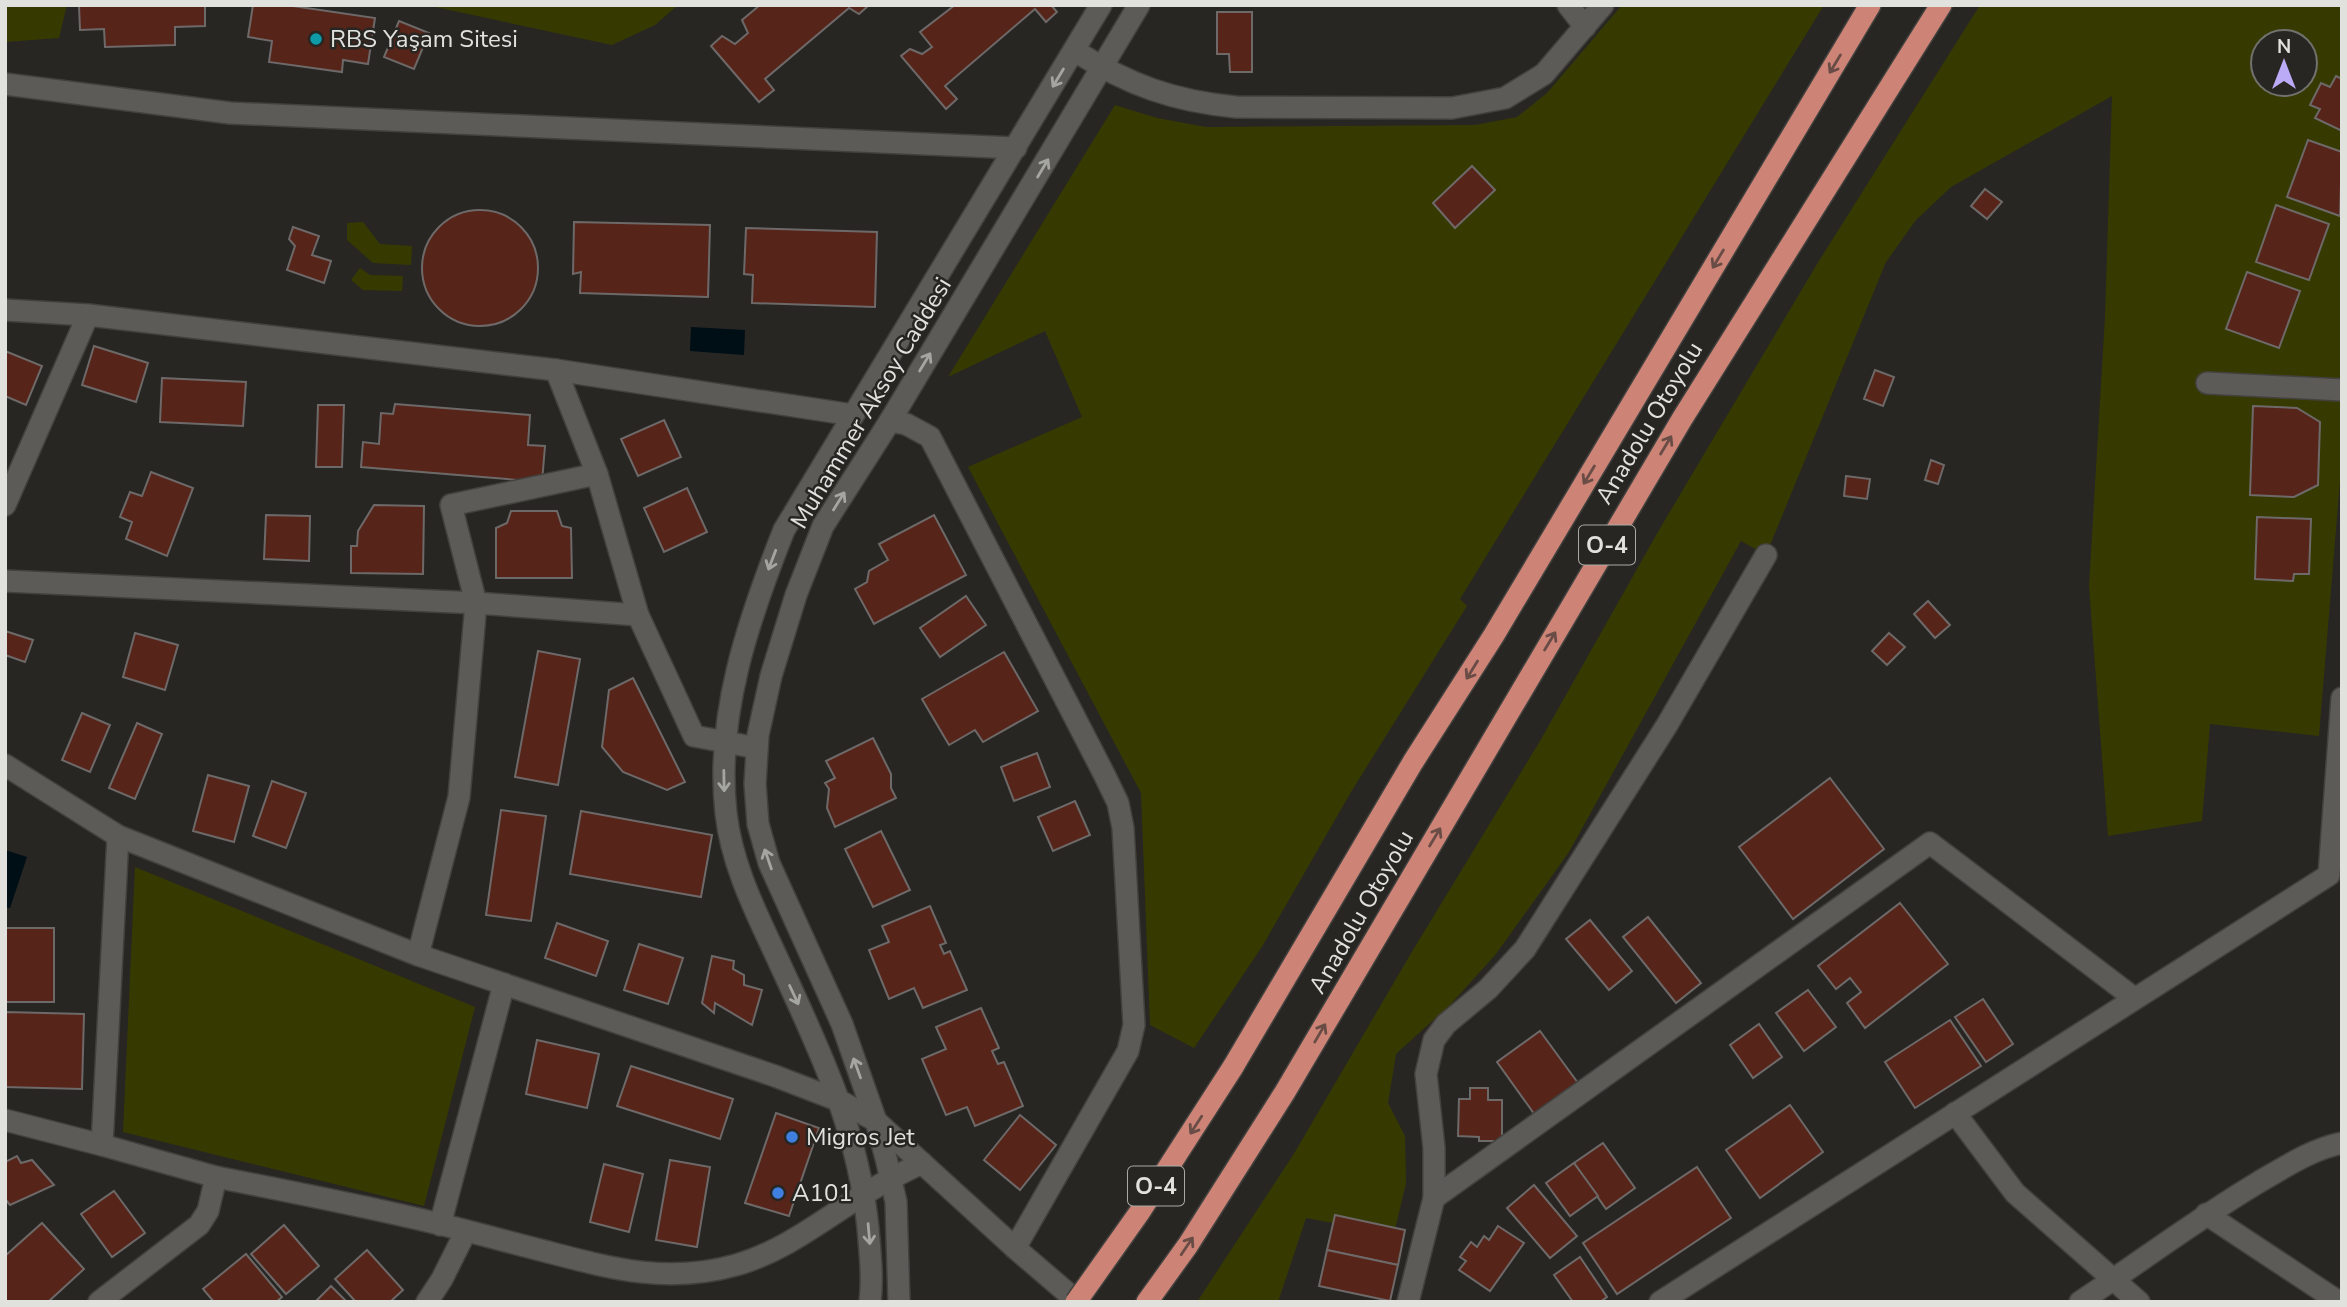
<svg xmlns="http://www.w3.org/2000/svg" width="2347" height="1307" viewBox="0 0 2347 1307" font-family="'Nunito Sans',sans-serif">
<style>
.green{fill:#373a00;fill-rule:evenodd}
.water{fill:#000e16}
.building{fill:#572419;stroke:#6d6968;stroke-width:2}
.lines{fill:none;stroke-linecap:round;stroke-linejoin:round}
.minor-casing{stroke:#42413e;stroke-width:24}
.tertiary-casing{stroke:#42413e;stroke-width:24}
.secondary-casing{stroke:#42413e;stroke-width:24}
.motorway-casing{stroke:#42413e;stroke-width:24}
.minor{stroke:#5c5b58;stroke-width:21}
.tertiary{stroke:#5c5b58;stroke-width:21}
.secondary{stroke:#5c5b58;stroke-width:21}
.motorway{stroke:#cd8477;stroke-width:21}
.motorway-bridge-casing{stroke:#42413e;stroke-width:24;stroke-linecap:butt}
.motorway-bridge{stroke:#cd8477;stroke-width:21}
.oneway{stroke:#694c45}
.oneway2{stroke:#a5a5a2}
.culture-dot{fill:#0f9aa8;stroke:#272623;stroke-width:2.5}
.shop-dot{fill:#3f7fe0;stroke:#272623;stroke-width:2.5}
.labels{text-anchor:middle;stroke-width:5;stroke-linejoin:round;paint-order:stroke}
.shield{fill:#272623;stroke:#a9a9a6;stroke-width:2}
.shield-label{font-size:23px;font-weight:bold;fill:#e1e1de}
.poi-label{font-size:24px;fill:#e1e1de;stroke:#272623;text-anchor:start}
.street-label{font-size:24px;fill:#e1e1de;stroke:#272623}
</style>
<rect width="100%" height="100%" fill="#272623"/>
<g class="green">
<polygon points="5,5 67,5 59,38 5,42"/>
<polygon points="426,5 678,5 655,25 612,45"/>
<polygon points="1622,5 1824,5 1460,599 1467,606 1351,792 1263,945 1194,1048 1150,1025 1141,793 968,467 1082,417 1045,331 948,377 1115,105 1157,118 1206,127 1475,125 1517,117 1547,93"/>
<path d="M1980,5H2342V369L2337,390L2342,405V456L2319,736L2210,724L2202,821L2108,836L2089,586L2105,317L2112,96L1951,187L1916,220L1886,262L1766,555L1741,541L1569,852L1496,954L1451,1004L1396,1054L1388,1103L1405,1136L1406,1183L1394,1234L1306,1218L1278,1302H1197L1295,1152L1410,955L1540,741L1659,530L1817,264ZM2263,42H2305V84H2263Z"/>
<polygon points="363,222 380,244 412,246 411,265 373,263 347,240 347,223"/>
<polygon points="360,268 370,275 403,276 402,291 363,290 351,280"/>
<polygon points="135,867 475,1007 424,1206 123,1132"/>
</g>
<g class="water">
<polygon points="691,327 745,330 744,355 690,351"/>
<polygon points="5,850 27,857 10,908 5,907"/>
</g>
<g class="building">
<polygon points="79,5 205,5 205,26 175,27 175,45 105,47 104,29 80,30"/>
<polygon points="253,5 286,5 375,18 368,64 343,60 342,72 269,62 272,41 248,37"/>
<polygon points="760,5 868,5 868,6 859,14 849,8 765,79 774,90 759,102 711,46 722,36 735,44 748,33 742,20"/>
<polygon points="955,5 1051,5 1057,12 1046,22 1035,9 945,86 957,99 946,109 901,56 910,49 922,54 932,47 920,32"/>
<polygon points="1217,12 1252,12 1252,72 1230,72 1229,54 1217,54"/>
<polygon points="399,21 429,33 414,69 384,57"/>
<polygon points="2336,76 2342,79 2342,131 2315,118 2320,109 2310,105 2321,83 2330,87"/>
<polygon points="2308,140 2342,152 2340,216 2287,197"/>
<polygon points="1472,166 1495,190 1455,228 1433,203"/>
<polygon points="1985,189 2002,202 1987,219 1971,206"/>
<polygon points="2276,205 2329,224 2309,280 2256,262"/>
<circle cx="480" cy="268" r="58"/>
<polygon points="574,222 710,225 708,297 580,293 581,272 573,274"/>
<polygon points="293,227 319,236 312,255 331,261 324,283 287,270 295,246 289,239"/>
<polygon points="746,228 877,232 875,307 752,303 753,275 744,274"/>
<polygon points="2247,272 2300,291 2279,348 2226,329"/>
<polygon points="94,346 148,363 136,402 82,385"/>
<polygon points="5,351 42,366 26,405 5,396"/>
<polygon points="1875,370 1894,377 1883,406 1864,399"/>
<polygon points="162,378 246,382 243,426 160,422"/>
<polygon points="395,404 530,415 528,445 545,446 542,482 361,467 363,442 379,444 381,413 393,414"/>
<polygon points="318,405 344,405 342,467 316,467"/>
<polygon points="2253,406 2297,408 2320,422 2318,485 2294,497 2250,495"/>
<polygon points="664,420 681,457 638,476 621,439"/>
<polygon points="1931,460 1944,465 1938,484 1925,480"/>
<polygon points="151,472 193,488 167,556 126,539 132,522 120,517 130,492 142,496"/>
<polygon points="1846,476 1870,479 1867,499 1844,496"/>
<polygon points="687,488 707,532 664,552 644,508"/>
<polygon points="374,505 424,506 423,574 351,573 351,546 357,546 358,531"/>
<polygon points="511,511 557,511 562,526 571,528 572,578 496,578 496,528 507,523"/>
<polygon points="266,515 310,516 309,561 264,559"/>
<polygon points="934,515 966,575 874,624 855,589 867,582 869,571 888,560 879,544"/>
<polygon points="2257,517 2311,519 2309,574 2294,574 2293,581 2255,579"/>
<polygon points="966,596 986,625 940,657 920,628"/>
<polygon points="1928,601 1950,625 1935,638 1914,614"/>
<polygon points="5,631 33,640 25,662 5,655"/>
<polygon points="135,633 178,645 165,690 123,677"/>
<polygon points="1889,633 1905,647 1887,665 1872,651"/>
<polygon points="538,651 580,659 558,785 515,777"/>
<polygon points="1004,652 1038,711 983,742 975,730 949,745 922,699"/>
<polygon points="633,678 685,782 667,790 623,772 602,747 609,690"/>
<polygon points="82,713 110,725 90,772 62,760"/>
<polygon points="137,723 162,734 135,799 109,788"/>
<polygon points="873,738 891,774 891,788 896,798 835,827 827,808 829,789 825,783 835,778 826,761"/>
<polygon points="1037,753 1050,787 1014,801 1001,767"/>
<polygon points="208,775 249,786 234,842 193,831"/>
<polygon points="1830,778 1884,849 1793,919 1739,847"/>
<polygon points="272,781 306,793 286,848 253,836"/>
<polygon points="1075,801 1090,835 1053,851 1038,817"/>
<polygon points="501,810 546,816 531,921 486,915"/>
<polygon points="581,811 712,835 701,897 570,874"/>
<polygon points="881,831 910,890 873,907 845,849"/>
<polygon points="1900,903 1948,964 1865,1028 1847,1003 1861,992 1850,978 1836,989 1818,966"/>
<polygon points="930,906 946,943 940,945 944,954 950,951 967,990 923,1008 914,988 889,999 869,950 889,942 882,926"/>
<polygon points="1648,917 1701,983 1676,1003 1623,937"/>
<polygon points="1590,920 1632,971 1609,990 1566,939"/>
<polygon points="557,923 608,941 596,976 545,958"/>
<rect x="5" y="928" width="49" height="74"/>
<polygon points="639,944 683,958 668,1004 624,990"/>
<polygon points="712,956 734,961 733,969 744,975 744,985 762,990 752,1025 715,1003 714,1013 702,1003"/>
<polygon points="1808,990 1836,1027 1804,1051 1776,1013"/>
<polygon points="1983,999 2013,1044 1986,1062 1955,1017"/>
<polygon points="981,1008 999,1048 992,1051 998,1064 1004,1062 1023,1106 975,1126 967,1107 946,1115 922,1059 946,1049 936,1027"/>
<polygon points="5,1012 84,1014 82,1089 5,1087"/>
<polygon points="1950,1020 1981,1066 1915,1108 1885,1062"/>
<polygon points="1759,1024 1782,1057 1753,1078 1730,1045"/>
<polygon points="1540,1031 1578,1083 1535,1115 1497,1062"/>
<polygon points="537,1040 599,1054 587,1108 526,1094"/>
<polygon points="631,1066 733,1099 720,1139 617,1106"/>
<polygon points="1470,1088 1488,1088 1488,1100 1502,1100 1502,1141 1479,1141 1479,1137 1458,1136 1459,1099 1470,1099"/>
<polygon points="1790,1105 1823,1152 1760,1198 1726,1150"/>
<polygon points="776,1113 819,1128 789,1216 745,1203"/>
<polygon points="1020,1115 1056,1145 1020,1190 984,1160"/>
<polygon points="1603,1143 1635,1188 1606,1209 1574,1163"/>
<polygon points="17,1156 21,1163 32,1160 54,1185 10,1205 5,1199 5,1162"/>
<polygon points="670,1160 710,1167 697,1247 656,1240"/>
<polygon points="1574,1163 1598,1196 1570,1216 1546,1183"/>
<polygon points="604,1164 643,1174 629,1232 590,1222"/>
<polygon points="1697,1167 1731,1218 1617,1294 1583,1243"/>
<polygon points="1534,1185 1577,1236 1550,1258 1507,1208"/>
<polygon points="114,1191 145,1233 112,1257 81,1214"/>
<polygon points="1335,1215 1405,1230 1398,1265 1327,1250"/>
<polygon points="42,1223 84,1269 48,1302 6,1302 5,1256"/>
<polygon points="284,1225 319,1266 286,1294 251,1254"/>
<polygon points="1498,1226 1524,1243 1490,1291 1459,1270 1466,1261 1460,1257 1471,1242 1477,1247 1484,1236 1489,1240"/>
<polygon points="367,1250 403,1290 390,1302 356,1302 335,1279"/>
<polygon points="1327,1250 1398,1265 1390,1301 1319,1286"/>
<polygon points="246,1254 282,1297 276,1302 214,1302 203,1289"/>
<polygon points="1580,1257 1607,1297 1600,1302 1573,1302 1554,1275"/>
<polygon points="331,1286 347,1302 315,1302"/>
</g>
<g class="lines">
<g class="minor-casing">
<g id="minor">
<polyline points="1568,5 1585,27"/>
<path d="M1075,51C1129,85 1173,101 1236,107L1452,108L1505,98L1544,74L1603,5"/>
<polyline points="5,84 230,113 1016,148"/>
<polyline points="5,310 88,315 556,370"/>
<polyline points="2207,383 2342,390"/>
<polyline points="890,421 906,424 930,437 1104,774 1118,803 1123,828 1134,1025 1128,1051 1015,1248"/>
<polyline points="5,505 88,315"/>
<polyline points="5,581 476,603 638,615"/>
<polyline points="757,748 694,736 638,615 597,474 556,370 853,415"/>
<polyline points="5,765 118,836 418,955 775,1076 840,1101"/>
<polyline points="418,955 459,797 476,603 451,505 597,474"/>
<polyline points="1955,1113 2015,1193 2139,1302"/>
<polyline points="5,1120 102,1145"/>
<path d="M216,1177C282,1190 349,1203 414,1218C459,1228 504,1241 548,1252C613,1269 669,1284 736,1265C785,1251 824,1219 866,1193C884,1182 903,1172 922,1163"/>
<polyline points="1434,1198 1930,843 2134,998"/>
<polyline points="2206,1214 2339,1302"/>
<polyline points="440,1225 504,984"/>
<polyline points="99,1302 199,1225 208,1211 216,1177 102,1145 118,836"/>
<polyline points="427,1302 442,1279 466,1231"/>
<polyline points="1408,1302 1434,1198 1434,1148 1426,1074 1434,1040 1446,1024 1488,989 1525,949 1667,725 1766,555"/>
<polyline points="1660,1302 2329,875 2342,698"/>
<path d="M2080,1302C2140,1262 2197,1219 2259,1182C2285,1167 2312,1149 2342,1143"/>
</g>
</g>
<g class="tertiary-casing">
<polyline id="tertiary" points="840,1101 876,1121 1015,1248 1078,1302"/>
</g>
<g class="secondary-casing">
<g id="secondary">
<path d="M870,1302C873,1277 870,1252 868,1228C858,1129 820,1051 779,962C757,914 732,867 726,813C715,716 749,618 784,530L1101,5"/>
<polyline points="899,1302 896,1202 886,1158 876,1121 842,1024 769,863 758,824 755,784 758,735 771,676 796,595 823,526 890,421 1139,5"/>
</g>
</g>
<g class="motorway-casing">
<g id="motorway">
<polyline points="1233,1067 1413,762 1494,635 1870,5"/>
<polyline points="1147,1302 1188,1245 1285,1092 1682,419 1941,5"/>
</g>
</g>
<use href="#minor" class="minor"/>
<use href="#tertiary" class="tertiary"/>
<use href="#secondary" class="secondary"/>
<use href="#motorway" class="motorway"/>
<g class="motorway-bridge-casing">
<polyline id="motorway-bridge" points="1076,1302 1139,1213 1233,1067"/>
</g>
<use href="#motorway-bridge" class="motorway-bridge"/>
</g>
<defs><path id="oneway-shaft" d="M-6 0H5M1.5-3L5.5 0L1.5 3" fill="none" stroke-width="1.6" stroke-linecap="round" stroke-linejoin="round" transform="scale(1.75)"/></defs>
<g class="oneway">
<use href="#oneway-shaft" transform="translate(1835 64) rotate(121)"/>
<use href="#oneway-shaft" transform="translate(1718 259) rotate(121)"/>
<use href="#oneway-shaft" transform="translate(1666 445) rotate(-59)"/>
<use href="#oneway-shaft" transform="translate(1589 475) rotate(121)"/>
<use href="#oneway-shaft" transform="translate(1550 641) rotate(-59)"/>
<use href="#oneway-shaft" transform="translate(1472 670) rotate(122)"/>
<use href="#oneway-shaft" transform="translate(1435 837) rotate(-59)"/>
<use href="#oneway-shaft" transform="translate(1320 1033) rotate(-60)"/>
<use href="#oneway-shaft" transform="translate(1196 1125) rotate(123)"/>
<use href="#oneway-shaft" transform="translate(1187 1246) rotate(-56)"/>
</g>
<g class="oneway2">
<use href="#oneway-shaft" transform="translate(1058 78) rotate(121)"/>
<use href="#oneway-shaft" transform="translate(1043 168) rotate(-59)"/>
<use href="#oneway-shaft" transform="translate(925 362) rotate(-59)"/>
<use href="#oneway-shaft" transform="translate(839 501) rotate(-58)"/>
<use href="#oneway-shaft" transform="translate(772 560) rotate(111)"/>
<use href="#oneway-shaft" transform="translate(724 781) rotate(89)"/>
<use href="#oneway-shaft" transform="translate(768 859) rotate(-109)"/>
<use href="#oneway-shaft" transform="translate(794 995) rotate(65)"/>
<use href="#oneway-shaft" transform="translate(857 1068) rotate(-110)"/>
<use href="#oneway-shaft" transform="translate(869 1234) rotate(85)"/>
</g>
<circle class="culture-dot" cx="316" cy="39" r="7"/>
<g class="shop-dot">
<circle cx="792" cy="1137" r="7"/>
<circle cx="778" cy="1193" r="7"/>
</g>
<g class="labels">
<g class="shield">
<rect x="1579" y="525.5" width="56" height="39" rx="5"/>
<rect x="1128" y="1166.5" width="56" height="39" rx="5"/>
</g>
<g class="shield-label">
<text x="1607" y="553">O-4</text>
<text x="1156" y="1194">O-4</text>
</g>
<g class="poi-label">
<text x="330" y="47">RBS Yaşam Sitesi</text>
<text x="806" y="1145">Migros Jet</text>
<text x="792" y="1201">A101</text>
</g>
<g class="street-label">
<text transform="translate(871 403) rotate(-59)" y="8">Muhammer Aksoy Caddesi</text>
<text transform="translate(1649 423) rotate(-59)" y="8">Anadolu Otoyolu</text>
<text transform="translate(1361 912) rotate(-60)" y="8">Anadolu Otoyolu</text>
</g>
</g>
<rect width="2347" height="1307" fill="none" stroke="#e1e1de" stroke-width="14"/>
<g transform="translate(2284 63)"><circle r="33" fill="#272623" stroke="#71716e" stroke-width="2"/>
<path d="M0-5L12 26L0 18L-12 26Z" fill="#bbaaf6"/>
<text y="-10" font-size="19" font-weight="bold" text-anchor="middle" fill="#e1e1de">N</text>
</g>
</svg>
